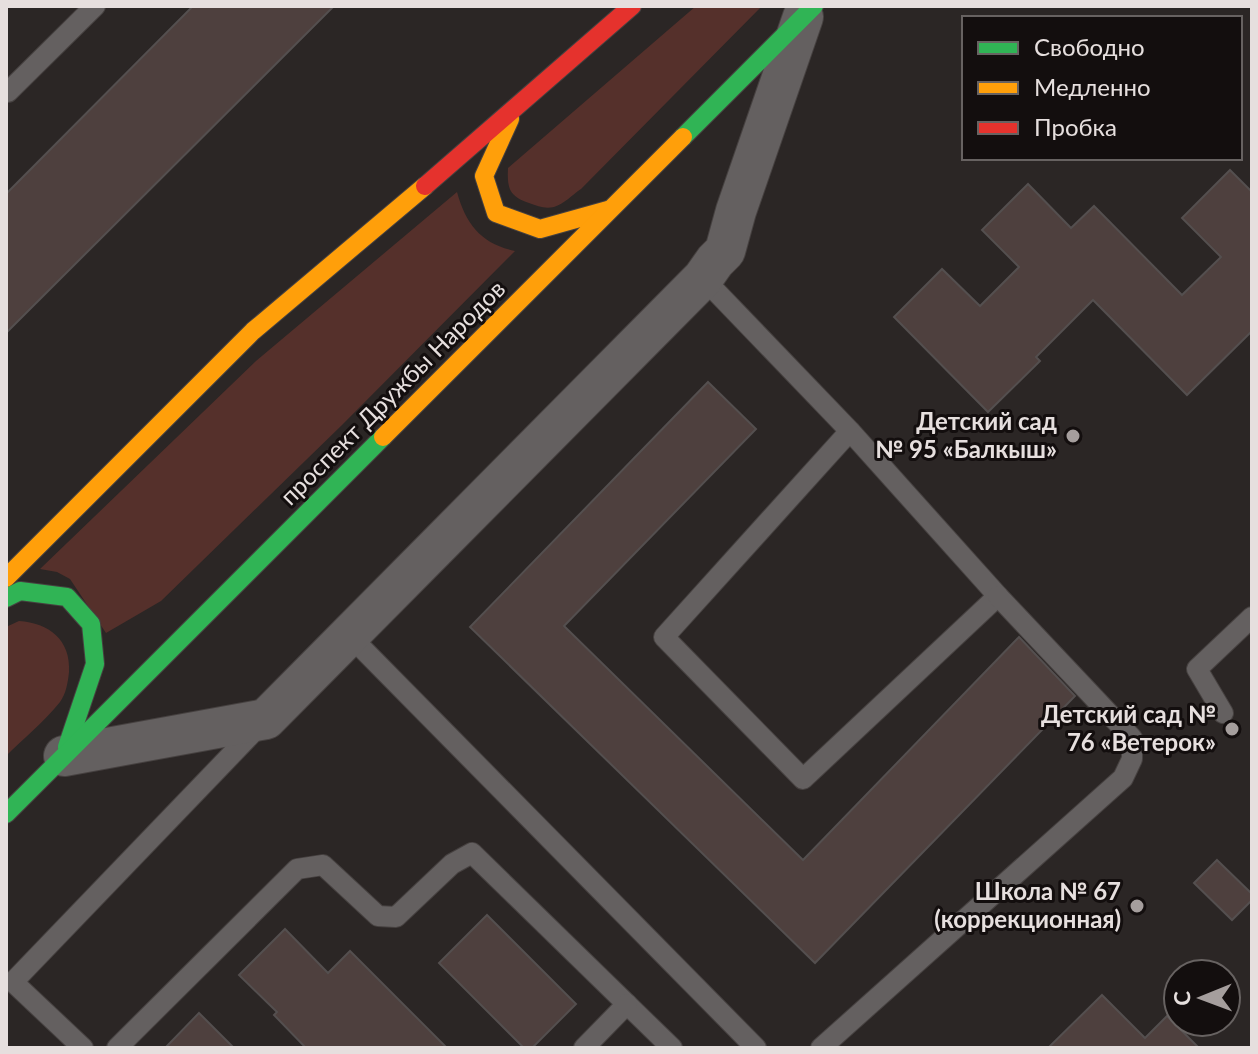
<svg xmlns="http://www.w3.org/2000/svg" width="1258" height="1054" viewBox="0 0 1258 1054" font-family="Lato,sans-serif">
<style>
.green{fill:#55302b}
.building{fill:#4e403e;stroke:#544f4f;stroke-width:2}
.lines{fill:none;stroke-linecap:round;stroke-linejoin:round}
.lane-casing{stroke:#464140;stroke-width:22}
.street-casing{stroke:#464140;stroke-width:42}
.fast-casing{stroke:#464140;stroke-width:20}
.slow-casing{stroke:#464140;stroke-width:20}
.jam-casing{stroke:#464140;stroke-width:20}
.lane{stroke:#646060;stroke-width:20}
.street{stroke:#646060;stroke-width:40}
.fast{stroke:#30b455;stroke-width:18}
.slow{stroke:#ff9f0a;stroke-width:18}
.jam{stroke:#e5322d;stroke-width:18}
.poi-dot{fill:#a59e9d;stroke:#130e0e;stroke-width:3}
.labels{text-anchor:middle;stroke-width:6;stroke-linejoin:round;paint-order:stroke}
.street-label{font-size:24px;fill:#e6dfde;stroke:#130e0e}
.poi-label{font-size:24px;font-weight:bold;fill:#e6dfde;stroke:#130e0e;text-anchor:end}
</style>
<rect width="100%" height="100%" fill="#2b2625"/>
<g class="green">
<path d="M696,6H762L581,189C572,195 564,204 554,207C544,209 538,206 529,203C509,196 507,188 508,168Z"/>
<path d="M457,192C466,225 482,244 515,251L342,425L161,601L106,633L70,579L57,572L40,569L256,361Z"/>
<path d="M19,621C49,623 71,640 69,672C68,682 66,694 60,702C45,721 23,739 6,756V627Z"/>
</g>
<g class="building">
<polygon points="193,6 334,6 6,333 6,194"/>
<polygon points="1230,170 1252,192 1252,331 1187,395 1093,300 1036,357 1040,361 988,412 894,317 942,269 980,306 1019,267 982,230 1028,184 1071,228 1094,206 1182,295 1221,257 1182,218"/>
<polygon points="708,382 756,429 564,626 803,860 1019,637 1075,696 815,963 470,627"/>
<polygon points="1217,860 1252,894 1252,900 1232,920 1194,883"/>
<polygon points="487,915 576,1004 532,1048 524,1048 439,963"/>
<polygon points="285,929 328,973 350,951 447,1048 306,1048 274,1015 277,1012 239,975"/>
<polygon points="1102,995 1145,1038 1167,1016 1199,1048 1048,1048"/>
<polygon points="199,1013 234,1048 165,1048"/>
</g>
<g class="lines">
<g class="lane-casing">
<g id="lane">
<polyline points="6,90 8,92 95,6"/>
<polyline points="703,278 850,431 998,596 803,779 664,637 850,431"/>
<polyline points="349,635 756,1048"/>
<polyline points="1223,713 1197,669 1252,617"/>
<polyline points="83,1048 13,982 260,725"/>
<polyline points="117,1048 297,869 323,865 378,916 396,917 452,864 472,853 672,1048"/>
<polyline points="584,1048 627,1004"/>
<polyline points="821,1048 1123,778 1132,759 1132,738 998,596"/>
</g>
</g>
<g class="street-casing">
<polyline id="street" points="64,756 266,719 703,278 715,261 725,251 736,211 803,17"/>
</g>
<g class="fast-casing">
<g id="fast">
<polyline points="683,137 814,6"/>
<polyline points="6,598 20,591 67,597 91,624 95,664 67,747"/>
<polyline points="6,814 383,437"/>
</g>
</g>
<g class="slow-casing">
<g id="slow">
<polyline points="510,119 484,176 496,213 540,229 608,210"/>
<polyline points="383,437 683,137"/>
<polyline points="6,578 253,331 425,186"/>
</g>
</g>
<g class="jam-casing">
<polyline id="jam" points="425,186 632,6"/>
</g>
<use href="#lane" class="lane"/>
<use href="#street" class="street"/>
<use href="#fast" class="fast"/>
<use href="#slow" class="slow"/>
<use href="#jam" class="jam"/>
</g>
<g class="poi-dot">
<circle cx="1073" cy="436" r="8"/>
<circle cx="1232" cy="729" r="8"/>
<circle cx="1137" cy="906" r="8"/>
</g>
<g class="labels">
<g class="street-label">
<text transform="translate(393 393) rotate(-45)" y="8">проспект Дружбы Народов</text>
</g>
<g class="poi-label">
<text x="1057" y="430">Детский сад<tspan x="1057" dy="28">№ 95 «Балкыш»</tspan></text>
<text x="1216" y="723">Детский сад №<tspan x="1216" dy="28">76 «Ветерок»</tspan></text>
<text x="1121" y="900">Школа № 67<tspan x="1121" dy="28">(коррекционная)</tspan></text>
</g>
</g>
<rect width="1258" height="1054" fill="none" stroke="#e6dfde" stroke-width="16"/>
<rect x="962" y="16" width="280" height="144" fill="#130e0e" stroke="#676261" stroke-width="2"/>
<rect x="978" y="42" width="40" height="12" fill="#30b455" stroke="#676261" stroke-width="2"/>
<text x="1034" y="56" font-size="24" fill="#e6dfde">Свободно</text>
<rect x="978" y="82" width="40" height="12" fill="#ff9f0a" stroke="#676261" stroke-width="2"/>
<text x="1034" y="96" font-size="24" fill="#e6dfde">Медленно</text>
<rect x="978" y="122" width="40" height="12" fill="#e5322d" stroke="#676261" stroke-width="2"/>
<text x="1034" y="136" font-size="24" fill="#e6dfde">Пробка</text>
<g transform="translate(1202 998) rotate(269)"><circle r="38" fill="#130e0e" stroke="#676261" stroke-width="2"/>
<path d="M0-6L14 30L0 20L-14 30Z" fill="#a59e9d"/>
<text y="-12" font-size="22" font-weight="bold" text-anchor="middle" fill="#e6dfde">С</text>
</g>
</svg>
